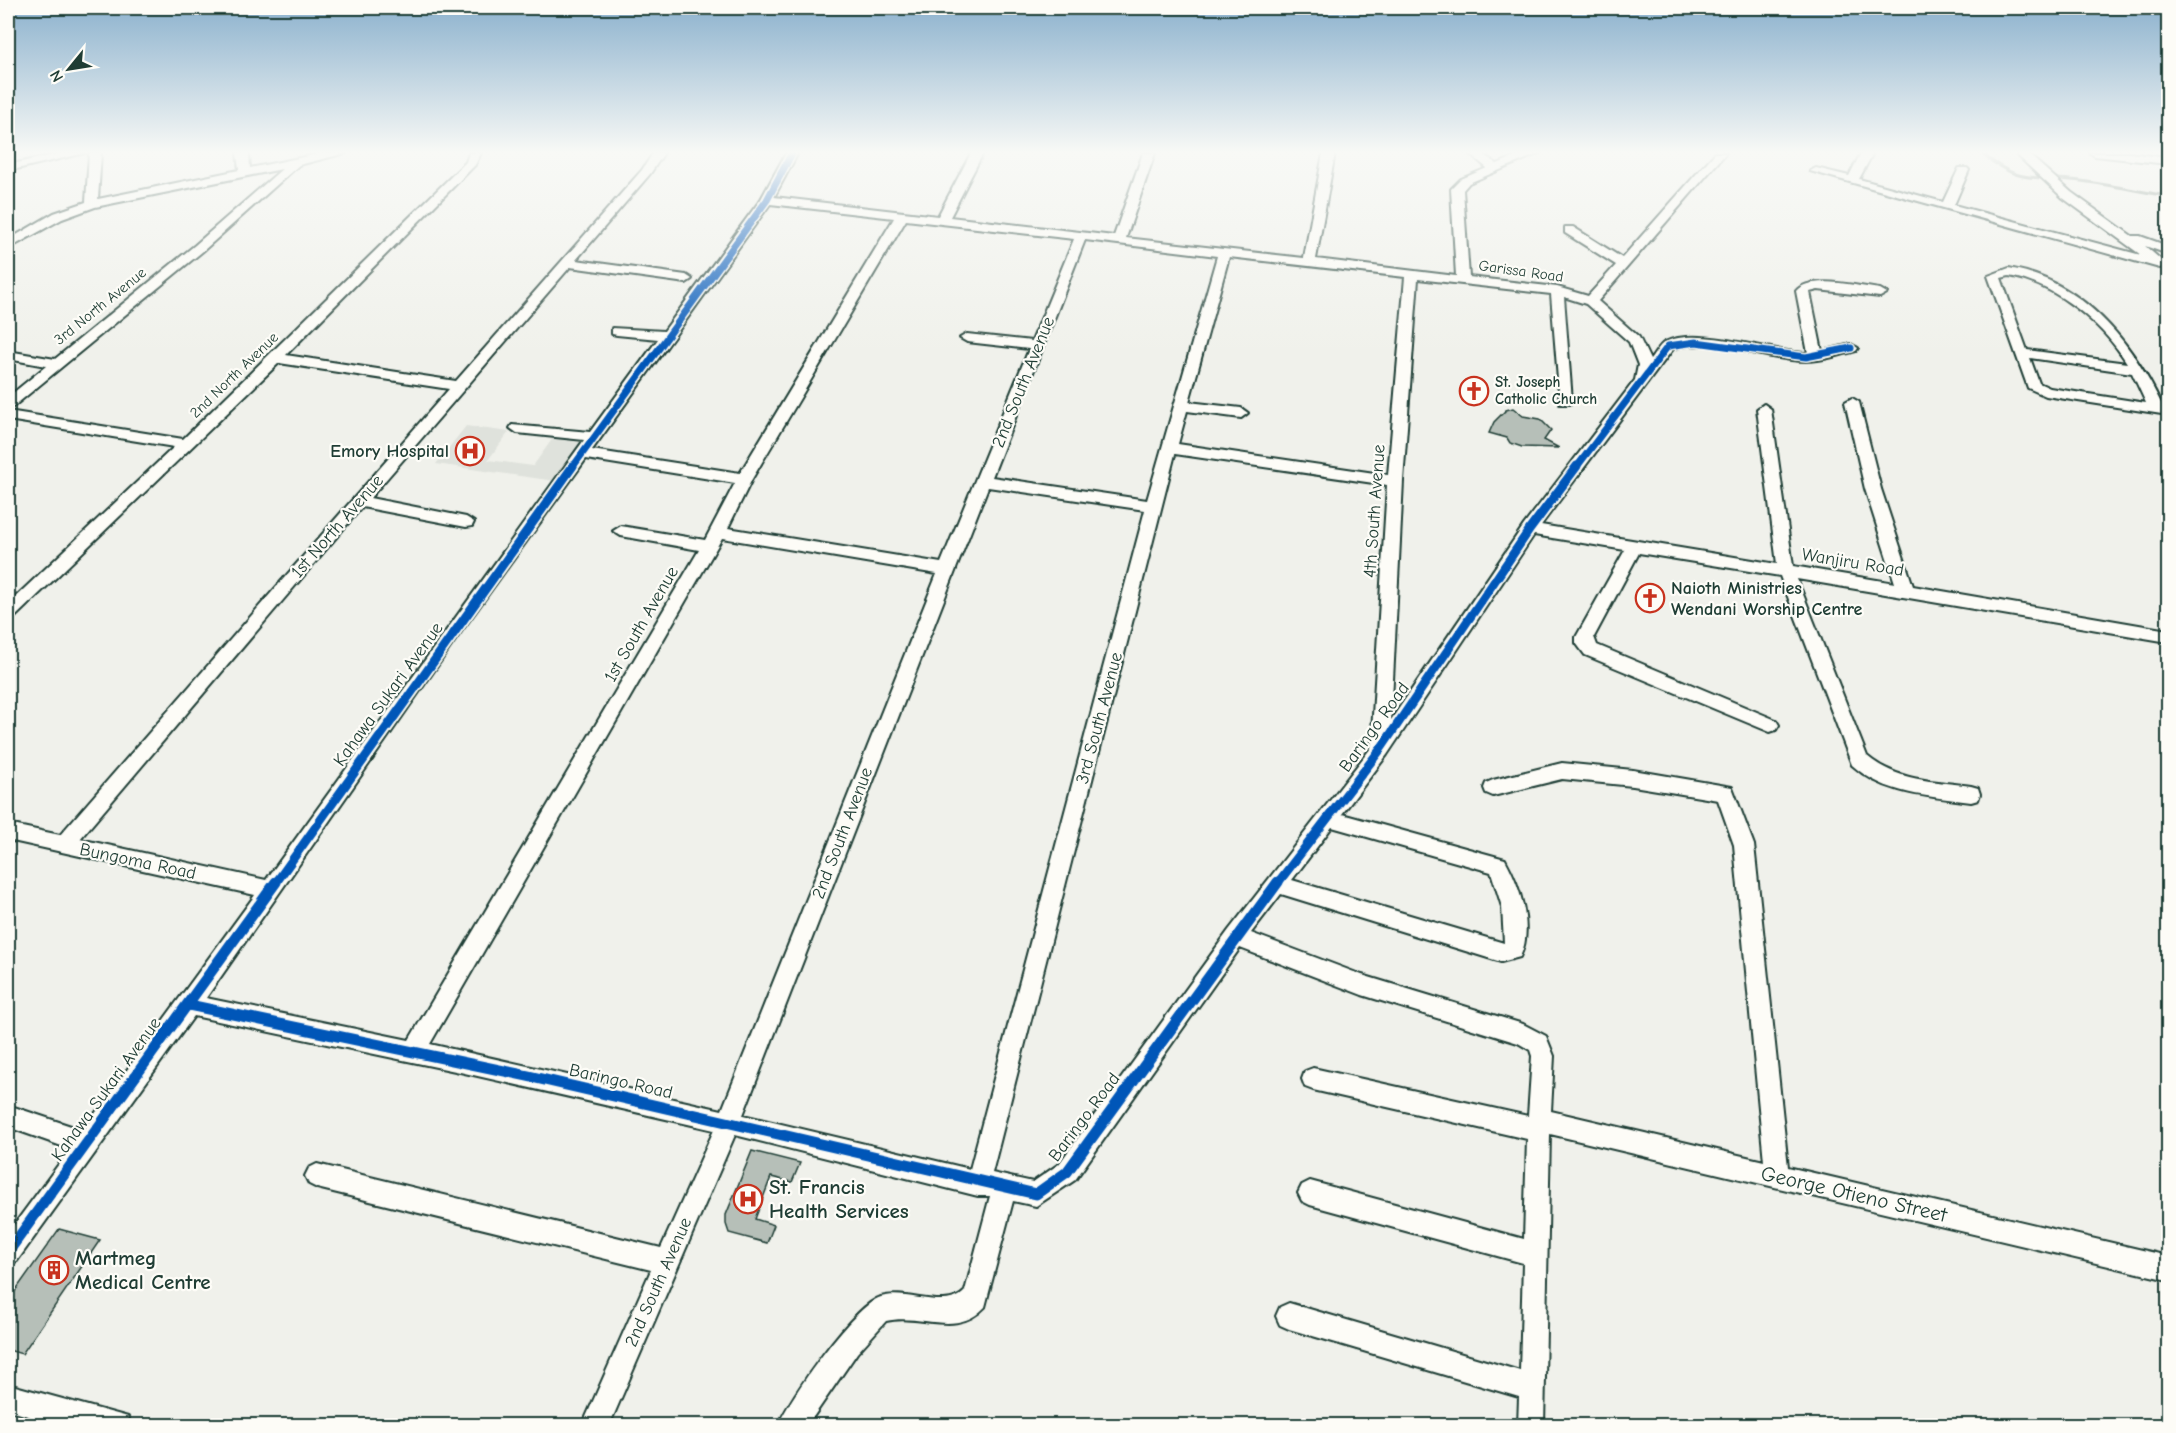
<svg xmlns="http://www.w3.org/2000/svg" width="2176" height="1433" viewBox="0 0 2176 1433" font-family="'Comic Neue',sans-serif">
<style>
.built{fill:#dfe2dc}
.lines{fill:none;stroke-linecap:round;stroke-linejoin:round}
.stream{stroke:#6c8077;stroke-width:3}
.building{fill:#b6bfb8;stroke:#1f3d34;stroke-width:1.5}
.minor-casing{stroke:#1f3d34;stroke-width:4}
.minor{fill:#fdfcf7;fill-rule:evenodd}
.cycleway-far2-casing{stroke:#fdfcf7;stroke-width:10}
.cycleway-far1-casing{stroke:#fdfcf7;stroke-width:13}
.cycleway-casing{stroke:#fdfcf7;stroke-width:15}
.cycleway-far2{stroke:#0057b8;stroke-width:7}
.cycleway-far1{stroke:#0057b8;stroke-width:9}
.cycleway{stroke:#0057b8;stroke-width:11}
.labels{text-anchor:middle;stroke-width:4.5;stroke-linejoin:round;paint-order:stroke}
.far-street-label{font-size:15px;fill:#1f3d34;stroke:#fdfcf7}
.far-poi-label{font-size:15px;font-weight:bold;fill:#1f3d34;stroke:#fdfcf7;text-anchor:start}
.street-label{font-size:18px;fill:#1f3d34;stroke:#fdfcf7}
.poi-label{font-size:18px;font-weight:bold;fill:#1f3d34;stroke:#fdfcf7;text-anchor:end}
.near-poi-label{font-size:21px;font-weight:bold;fill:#1f3d34;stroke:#fdfcf7;text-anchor:start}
.near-street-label{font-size:21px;fill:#1f3d34;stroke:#fdfcf7}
</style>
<rect width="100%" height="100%" fill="#f0f1eb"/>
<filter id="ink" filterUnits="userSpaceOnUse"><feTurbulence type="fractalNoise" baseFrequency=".0167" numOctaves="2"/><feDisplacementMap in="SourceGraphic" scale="12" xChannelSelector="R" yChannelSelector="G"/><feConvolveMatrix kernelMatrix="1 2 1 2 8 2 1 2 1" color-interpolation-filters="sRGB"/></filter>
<g filter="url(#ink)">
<polygon class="built" points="466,426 509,432 488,460 533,466 553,438 582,442 555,481 436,464"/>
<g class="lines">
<path class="stream" d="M1981,153C2019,183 2027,176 2071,180C2104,183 2136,191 2168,196"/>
</g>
<g class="building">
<polygon points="1513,408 1523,416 1540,419 1551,430 1544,440 1559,448 1522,447 1510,443 1507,438 1489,433 1494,422 1506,410"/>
<polygon points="752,1151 800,1163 792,1182 771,1177 755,1219 774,1225 767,1243 729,1233 726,1224 726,1215"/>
<polygon points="59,1229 100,1240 22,1354 8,1350 8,1301"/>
</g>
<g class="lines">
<g class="minor-casing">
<g id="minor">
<polygon points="62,153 85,153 8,171 8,165"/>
<polygon points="89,153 101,153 98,199 239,170 237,153 249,153 250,168 323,153 346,153 299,165 203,251 13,407 8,408 8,397 46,366 8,359 8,351 55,359 195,245 282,169 95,207 62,219 8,249 8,240 54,213 86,202"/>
<path d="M469,153H481L475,165L286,355L456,381L642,170L653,153H664L650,174L576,260L686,275L692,279L686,283L570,267L370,498L466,517L474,522L472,526L466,527L362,507L80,839L266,880L584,440L517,433L510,428L512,425L590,432L658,339L617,335L612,334V328L664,331L761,199L786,153H798L774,197L938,216L971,153H983L950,217L1114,236L1143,153H1155L1126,238L1304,258L1323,153H1335L1316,259L1456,276L1451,189L1461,179L1487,168L1469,153H1482L1497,164L1524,153H1540L1469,183L1463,190L1469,277L1557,287L1588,296L1616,265L1565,233V227H1573L1622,258L1715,153H1726L1598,301L1639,337L1650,360C1655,354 1659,345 1665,342C1699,326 1770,352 1808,353L1796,291C1810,274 1860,287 1880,289L1887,293L1880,297L1818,290L1810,292L1822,351L1851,344L1858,348L1856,351C1840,355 1823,361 1806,361C1763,361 1715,336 1673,349L1541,525L1777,564L1757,409L1764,404L1771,409L1793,566L1895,583L1865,489L1845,402L1852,398L1859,402L1881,489L1913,586L2168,630V642L1797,579L1867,756C1896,781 1934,781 1971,786L1978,788L1980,794L1978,800L1971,802C1929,796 1885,795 1852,765L1780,576L1639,553L1594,637L1597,645L1776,720L1779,725L1776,730L1770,732L1585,655L1576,643V637L1625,550L1534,535L1387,755L1342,814L1505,859C1520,886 1534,927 1520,957L1501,962L1281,894L1251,933L1362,975L1523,1024L1546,1036L1554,1056L1551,1111L1764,1161L1734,845L1718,800L1633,786L1562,779L1493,796L1486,793L1484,788L1486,783L1493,780L1562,763L1633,770L1732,787L1754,845L1788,1167L2168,1256V1280L1550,1134L1544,1426H1518L1519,1397L1289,1329L1280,1325L1276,1316L1280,1307L1289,1303L1520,1371L1523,1263L1310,1205L1302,1201L1298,1193L1302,1185L1310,1181L1524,1239L1527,1139L1313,1090L1305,1087L1302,1079L1305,1071L1313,1068L1528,1116L1532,1056L1530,1050L1518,1043L1362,995L1240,948L1075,1180L1036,1206L1013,1201L985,1307C956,1338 922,1313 886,1321L857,1353L807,1426H778C790,1397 853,1306 881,1297C907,1289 946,1312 965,1291L990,1196H978L735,1135L609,1426H582L651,1270L317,1188L309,1184L305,1176L309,1168L317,1164L661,1248L714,1130L460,1072L194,1016L17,1261L8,1264V1233L70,1149L8,1127V1105L83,1130L255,895L8,840V824L60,835L449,389L279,363L14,618L8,620V604L174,447L8,420V411L183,439L466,162ZM770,204L894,218L740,473L592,450ZM906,220L1074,239L1032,341L967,334L960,338L967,342L1029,349L941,563L728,528L752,479ZM1085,240L1217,256L1147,500L992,477ZM1229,257L1405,277L1388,475L1178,444L1187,411L1241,418L1248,413L1241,408L1189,402ZM1418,279L1551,294L1560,404H1570L1572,401L1564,297L1586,304L1629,342L1638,365L1635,380L1524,525L1391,720L1403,481ZM1175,454L1387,485L1371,748L1229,930L1059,1164L1033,1182L992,1173ZM586,459L735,483L705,540L621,526L613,531L621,536L699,550L409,1040L206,998L463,629ZM988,487L1145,510L970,1169L743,1115ZM722,538L937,574L722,1110L430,1044ZM1332,827L1491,872L1502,907L1504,943L1292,880Z"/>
<polygon points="1861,153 1873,153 1859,179 1943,202 1959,168 1967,168 1969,170 1954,205 2141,255 2063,198 2015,153 2027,153 2071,192 2132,236 2140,236 2168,246 2168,254 2145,246 2166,264 2160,268 2156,267 1810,171 1816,168 1849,176"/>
<polygon points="2090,153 2129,153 2168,158 2168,164 2095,156"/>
<path d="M2009,268C2083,281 2132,342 2162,405L2168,407V415L2046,396L2028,388L1988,276ZM2009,276C2055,284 2103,324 2127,363L2027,350L2001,278ZM2030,358L2132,373L2146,403L2050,388L2039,383Z"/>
<polygon points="8,1384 128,1417 132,1426 60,1426 8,1410"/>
</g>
</g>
<use href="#minor" class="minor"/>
<g class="cycleway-far2-casing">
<g id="cycleway-far2">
<polyline points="572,468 767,200 792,153"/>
<polyline points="1576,468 1668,346 1696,342 1806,357 1851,348"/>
</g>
</g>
<g class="cycleway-far1-casing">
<g id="cycleway-far1">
<polyline points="275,884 573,466"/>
<polyline points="1277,884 1380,750 1530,529 1577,466"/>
</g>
</g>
<g class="cycleway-casing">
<g id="cycleway">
<polyline points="189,1005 528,1076 1036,1194 1067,1172 1278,882"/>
<polyline points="8,1252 276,882"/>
</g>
</g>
<use href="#cycleway-far2" class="cycleway-far2"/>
<use href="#cycleway-far1" class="cycleway-far1"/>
<use href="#cycleway" class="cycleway"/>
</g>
</g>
<linearGradient id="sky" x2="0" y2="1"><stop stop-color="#8bb1cd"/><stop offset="0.43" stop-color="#f8f9f6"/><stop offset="1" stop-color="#f8f9f6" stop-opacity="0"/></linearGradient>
<rect width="2176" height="354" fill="url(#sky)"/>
<defs>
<g id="church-ring" transform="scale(1.5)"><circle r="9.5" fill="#fdfcf7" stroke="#c8321e" stroke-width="1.5"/><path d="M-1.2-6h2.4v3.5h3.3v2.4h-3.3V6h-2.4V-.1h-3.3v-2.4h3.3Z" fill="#c8321e"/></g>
<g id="hospital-ring" transform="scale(1.5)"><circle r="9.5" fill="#fdfcf7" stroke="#c8321e" stroke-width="1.5"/><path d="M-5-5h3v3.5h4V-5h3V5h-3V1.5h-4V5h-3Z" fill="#c8321e"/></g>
<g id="building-ring" transform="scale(1.5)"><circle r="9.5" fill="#fdfcf7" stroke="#c8321e" stroke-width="1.5"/><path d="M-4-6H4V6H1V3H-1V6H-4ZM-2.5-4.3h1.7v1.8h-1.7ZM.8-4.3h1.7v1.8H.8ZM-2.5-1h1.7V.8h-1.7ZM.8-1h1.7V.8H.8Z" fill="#c8321e"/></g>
</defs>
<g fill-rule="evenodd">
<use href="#church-ring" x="1474" y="391"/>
<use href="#hospital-ring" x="470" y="451"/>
<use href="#church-ring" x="1650" y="598"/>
<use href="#hospital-ring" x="748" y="1199"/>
<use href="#building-ring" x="54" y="1270"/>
</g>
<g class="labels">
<g class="far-street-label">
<text transform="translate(1521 271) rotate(8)" y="5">Garissa Road</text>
<text transform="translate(100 306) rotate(-39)" y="5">3rd North Avenue</text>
<text transform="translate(234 375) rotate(-44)" y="5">2nd North Avenue</text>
</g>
<g class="far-poi-label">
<text x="1495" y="387">St. Joseph<tspan x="1495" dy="17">Catholic Church</tspan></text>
</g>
<g class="street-label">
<text transform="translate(1023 382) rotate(-68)" y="6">2nd South Avenue</text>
<text transform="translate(1374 511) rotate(-86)" y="6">4th South Avenue</text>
<text transform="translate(337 526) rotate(-49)" y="6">1st North Avenue</text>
<text transform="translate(1853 562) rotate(9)" y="6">Wanjiru Road</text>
<text transform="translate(641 624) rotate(-60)" y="6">1st South Avenue</text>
<text transform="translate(388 694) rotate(-54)" y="6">Kahawa Sukari Avenue</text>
<text transform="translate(1099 718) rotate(-75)" y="6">3rd South Avenue</text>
<text transform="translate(1374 727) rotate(-54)" y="6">Baringo Road</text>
<text transform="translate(842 833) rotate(-69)" y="6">2nd South Avenue</text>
<text transform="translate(138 861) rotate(12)" y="6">Bungoma Road</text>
<text transform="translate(621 1081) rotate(13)" y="6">Baringo Road</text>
<text transform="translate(106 1089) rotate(-54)" y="6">Kahawa Sukari Avenue</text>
<text transform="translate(1084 1117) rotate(-53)" y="6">Baringo Road</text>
<text transform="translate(658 1282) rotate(-66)" y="6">2nd South Avenue</text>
</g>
<g class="poi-label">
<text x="449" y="457">Emory Hospital</text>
<text x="1671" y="594" text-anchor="start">Naioth Ministries<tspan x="1671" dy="21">Wendani Worship Centre</tspan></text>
</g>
<g class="near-poi-label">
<text x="769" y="1194">St. Francis<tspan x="769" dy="24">Health Services</tspan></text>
<text x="75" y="1265">Martmeg<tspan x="75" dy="24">Medical Centre</tspan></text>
</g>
<g class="near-street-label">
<text transform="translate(1854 1194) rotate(13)" y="7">George Otieno Street</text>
</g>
</g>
<rect width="2176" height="1433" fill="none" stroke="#fdfcf7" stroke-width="30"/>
<rect x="15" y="15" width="2146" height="1403" fill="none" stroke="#1f3d34" stroke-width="2" filter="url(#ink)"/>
<g transform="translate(69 69) rotate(240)" stroke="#fdfcf7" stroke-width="4.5" paint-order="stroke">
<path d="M0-4.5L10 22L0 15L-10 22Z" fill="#1f3d34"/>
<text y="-9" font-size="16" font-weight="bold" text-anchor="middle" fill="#1f3d34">N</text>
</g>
</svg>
